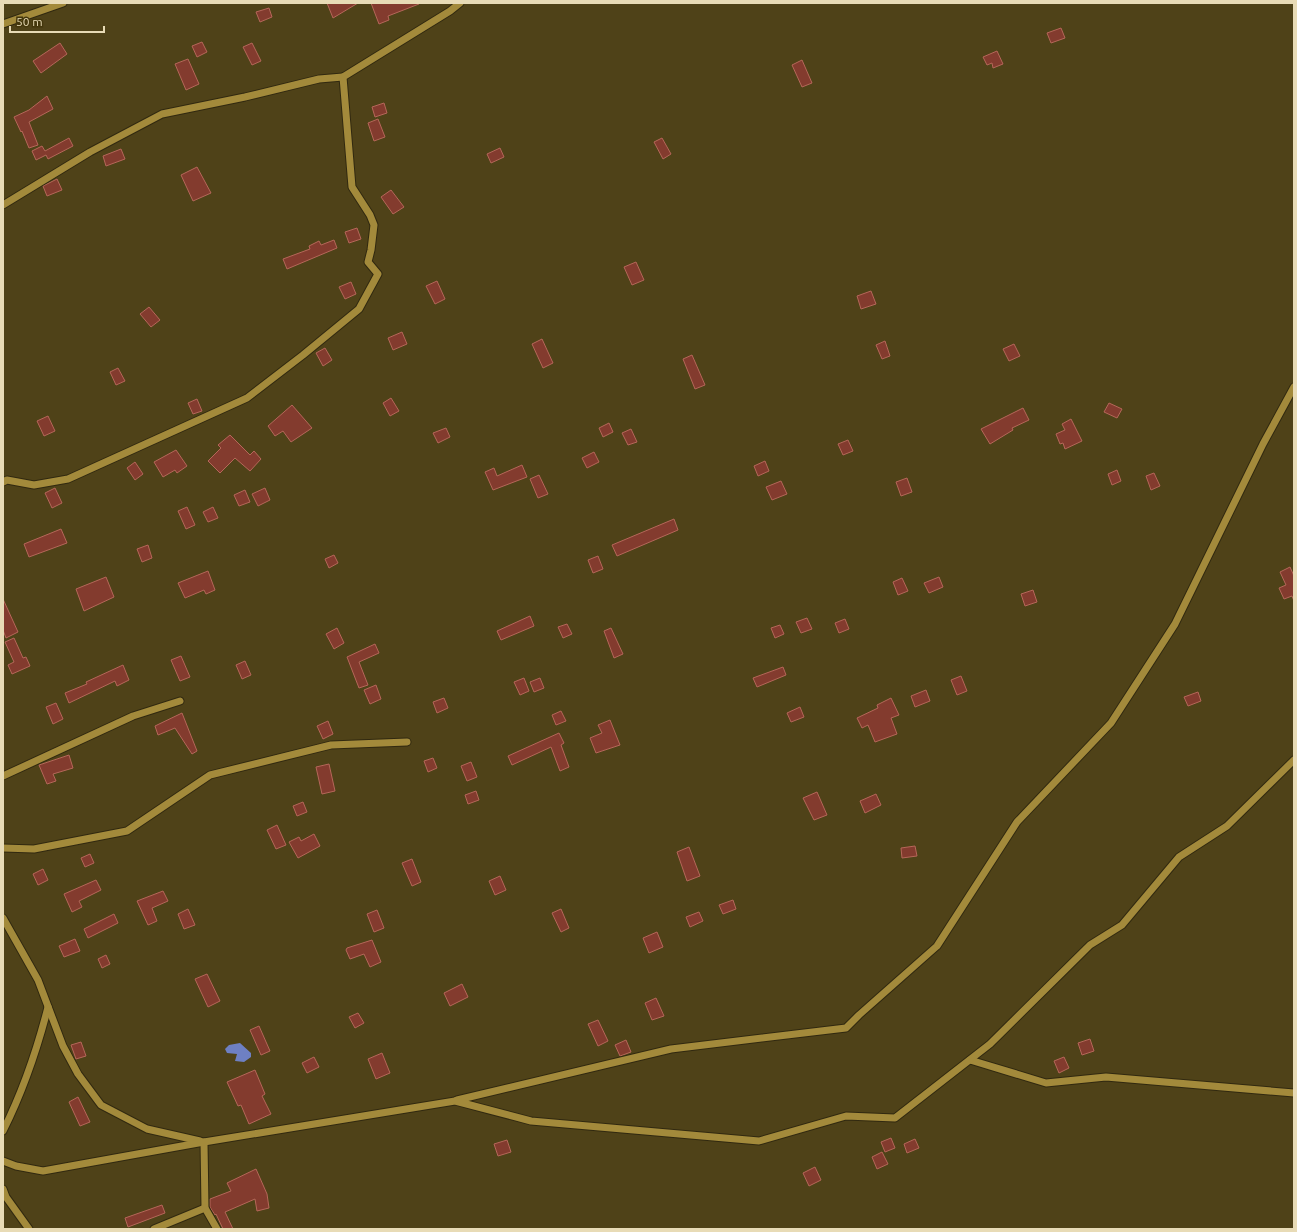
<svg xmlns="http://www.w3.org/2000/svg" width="1297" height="1232" viewBox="0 0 1297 1232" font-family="Ubuntu,sans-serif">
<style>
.water{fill:#6e80c3}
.building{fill:#833b2e;stroke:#b56759}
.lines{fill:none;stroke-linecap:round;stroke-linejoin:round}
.minor-casing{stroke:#312910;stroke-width:9}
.minor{stroke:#a38a3b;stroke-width:7}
</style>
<rect width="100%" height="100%" fill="#4f4218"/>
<polygon class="water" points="240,1043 251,1053 251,1057 244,1062 235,1061 237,1054 227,1053 225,1049 229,1045"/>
<g class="building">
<polygon points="327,3 358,3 333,18"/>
<polygon points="371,3 419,3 419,4 388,16 389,20 379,24"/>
<polygon points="269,8 272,17 260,22 256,12"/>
<polygon points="1061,28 1065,38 1051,43 1047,33"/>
<polygon points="202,42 207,52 197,57 192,46"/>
<polygon points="60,43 67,54 41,73 33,61"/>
<polygon points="252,43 261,61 252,65 243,47"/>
<polygon points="997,51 1003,64 993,68 992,63 987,65 983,57"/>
<polygon points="188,59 199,84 186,90 175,64"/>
<polygon points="802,60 812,83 802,87 792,65"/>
<polygon points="47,96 53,109 29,122 38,145 29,148 22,131 21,132 14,117 29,110"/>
<polygon points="384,103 387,113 375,117 372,107"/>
<polygon points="378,119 385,137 374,141 368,123"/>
<polygon points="69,138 73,146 48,159 46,155 36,160 32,151 42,146 45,151"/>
<polygon points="662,138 671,154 663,159 654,142"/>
<polygon points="500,148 504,157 491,163 487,154"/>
<polygon points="121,149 125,159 106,166 103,156"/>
<polygon points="197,167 211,193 193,201 181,175"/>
<polygon points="57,179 62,190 47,196 43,186"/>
<polygon points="391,190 404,207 393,214 381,197"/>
<polygon points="357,228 361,239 349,243 345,232"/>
<polygon points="334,240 337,248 287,269 283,259 310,249 309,246 319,241 321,245"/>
<polygon points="636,262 644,280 632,285 624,267"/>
<polygon points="437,281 445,299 435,304 426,286"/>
<polygon points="351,282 356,294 345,299 339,287"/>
<polygon points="871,291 876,304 861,309 857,296"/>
<polygon points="149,307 160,320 151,327 140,314"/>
<polygon points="402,332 407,344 393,350 388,338"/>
<polygon points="542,339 553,363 543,368 532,344"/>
<polygon points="885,341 890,356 882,359 876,345"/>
<polygon points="1014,344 1020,356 1009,361 1003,349"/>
<polygon points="325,348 332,360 323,366 316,353"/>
<polygon points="692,355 705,385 695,389 683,359"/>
<polygon points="118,368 125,381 116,385 110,372"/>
<polygon points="391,398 399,411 390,416 383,403"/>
<polygon points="197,399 202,411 193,414 188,403"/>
<polygon points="1109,403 1122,409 1117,418 1104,412"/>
<polygon points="292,405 312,428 291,442 283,431 275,436 268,426"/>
<polygon points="1023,408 1029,420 1012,428 1013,430 990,444 981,429"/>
<polygon points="48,416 55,431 44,436 37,421"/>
<polygon points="1071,419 1082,441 1065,449 1063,443 1060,444 1056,434 1065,430 1062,424"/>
<polygon points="609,423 613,432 603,437 599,428"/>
<polygon points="446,428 450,437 438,443 433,433"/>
<polygon points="631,429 637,442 628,445 622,433"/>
<polygon points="230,435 250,455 254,451 261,459 250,471 235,458 220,473 208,461 221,448 218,445"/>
<polygon points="848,440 853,451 843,455 838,444"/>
<polygon points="176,450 187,466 177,473 175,470 163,477 154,462"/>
<polygon points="594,452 599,462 587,468 582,458"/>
<polygon points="765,461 769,471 758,476 754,466"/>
<polygon points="135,462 143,474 135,480 127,468"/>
<polygon points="522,465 527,477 493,490 485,472 494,468 497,476"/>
<polygon points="1117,470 1121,481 1112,485 1108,474"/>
<polygon points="1154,473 1160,486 1151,490 1146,476"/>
<polygon points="539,475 548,494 538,498 530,479"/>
<polygon points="907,478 912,492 901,496 896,482"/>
<polygon points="781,481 787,494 772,500 766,487"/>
<polygon points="55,488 62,503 52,508 45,493"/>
<polygon points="265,488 270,500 258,506 252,494"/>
<polygon points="245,490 250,502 239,506 234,495"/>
<polygon points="187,507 195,525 186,529 178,511"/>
<polygon points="213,507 218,518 208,522 203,512"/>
<polygon points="674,519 678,530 617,556 612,545"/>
<polygon points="61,529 67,543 29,557 24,544"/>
<polygon points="148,545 152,558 142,562 137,549"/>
<polygon points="334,555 338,563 329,568 325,559"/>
<polygon points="598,556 603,569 593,573 588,560"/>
<polygon points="1290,567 1294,576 1294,601 1292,596 1284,599 1279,588 1286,585 1280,572"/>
<polygon points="208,571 215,590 206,594 204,590 185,598 178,583"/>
<polygon points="106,577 114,597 84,611 76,589"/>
<polygon points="939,577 943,587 929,593 924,583"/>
<polygon points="902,578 908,591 898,595 893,582"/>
<polygon points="1033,590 1037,602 1025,606 1021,594"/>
<polygon points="3,599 18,632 6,638 3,630"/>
<polygon points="530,616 534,626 501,640 497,631"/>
<polygon points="807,618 812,629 801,633 796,622"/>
<polygon points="845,619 849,629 839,633 835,623"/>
<polygon points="567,624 572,634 563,638 558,627"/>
<polygon points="780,625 784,634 775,638 771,628"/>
<polygon points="337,628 344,643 334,649 326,634"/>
<polygon points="611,628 623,654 614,658 604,631"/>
<polygon points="14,638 23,658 26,657 30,666 12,674 8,665 14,662 5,642"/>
<polygon points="375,644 379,653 359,662 368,685 359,688 347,657"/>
<polygon points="181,656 190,677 180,681 171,660"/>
<polygon points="245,661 251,675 242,679 236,665"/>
<polygon points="123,665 129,680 117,686 115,681 69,703 65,693 87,684 86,682"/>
<polygon points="783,667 786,675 757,687 753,678"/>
<polygon points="961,676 967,691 957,695 951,680"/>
<polygon points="524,678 529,691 520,695 514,682"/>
<polygon points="540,678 544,688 534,692 530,682"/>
<polygon points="376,685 381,699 370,704 364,690"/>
<polygon points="926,690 930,701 915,707 911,696"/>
<polygon points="1198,692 1201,701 1188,706 1184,697"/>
<polygon points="444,698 448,708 437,713 433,702"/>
<polygon points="891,698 899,715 891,718 897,734 875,742 868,725 862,728 857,718 878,708 877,705"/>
<polygon points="56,703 63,719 53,724 46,707"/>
<polygon points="800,707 804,717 791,722 787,713"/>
<polygon points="561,711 566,721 556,725 552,715"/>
<polygon points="182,713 197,751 192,754 175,728 158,735 155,726"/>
<polygon points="610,720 620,745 596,753 590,738 602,733 598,725"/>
<polygon points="328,721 333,734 323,739 317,726"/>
<polygon points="559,733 564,743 561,745 569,767 560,771 551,747 512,765 508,756"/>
<polygon points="69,755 73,768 53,774 56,781 47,784 39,765"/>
<polygon points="433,758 437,768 428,772 424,761"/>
<polygon points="471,762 477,777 467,781 461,766"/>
<polygon points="329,764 335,791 322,794 316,767"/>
<polygon points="476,791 479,800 468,804 465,795"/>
<polygon points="817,792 827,815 814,820 803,798"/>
<polygon points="876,794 881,805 865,813 860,801"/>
<polygon points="303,802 307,812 297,816 293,806"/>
<polygon points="277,825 286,845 276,849 267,830"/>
<polygon points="314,834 320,846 298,858 289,842 299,837 301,841"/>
<polygon points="915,846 917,856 902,858 901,848"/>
<polygon points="689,847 700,876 687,881 677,852"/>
<polygon points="90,854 94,863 85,867 81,858"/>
<polygon points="412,859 421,882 412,886 402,863"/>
<polygon points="43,869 48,880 38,885 33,874"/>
<polygon points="500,876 506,890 495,895 489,881"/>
<polygon points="96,880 101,890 79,901 82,907 72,912 64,894"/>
<polygon points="163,891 168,901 152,908 157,921 148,925 137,901"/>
<polygon points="733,900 736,909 723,914 719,905"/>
<polygon points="188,909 195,925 184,929 178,914"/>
<polygon points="561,909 569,928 561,932 552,913"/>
<polygon points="377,910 384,928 374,932 367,914"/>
<polygon points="699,912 703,921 690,927 686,917"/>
<polygon points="114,914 118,923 88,938 84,929"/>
<polygon points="657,932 663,947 649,953 643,938"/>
<polygon points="75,939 80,951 64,957 59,946"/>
<polygon points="372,940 381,962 370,967 364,954 350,959 346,950 347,948"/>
<polygon points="106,955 110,964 102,968 98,959"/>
<polygon points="207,974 220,1001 208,1007 195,979"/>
<polygon points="462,984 468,997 450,1006 444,993"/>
<polygon points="656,998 664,1016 652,1020 645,1003"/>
<polygon points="358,1013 364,1023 355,1028 349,1017"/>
<polygon points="598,1020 608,1041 598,1046 588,1024"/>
<polygon points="259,1026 270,1051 261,1055 250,1030"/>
<polygon points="1090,1039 1094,1051 1082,1055 1078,1043"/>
<polygon points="626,1040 631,1052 620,1056 615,1045"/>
<polygon points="81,1042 86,1056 76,1059 71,1045"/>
<polygon points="382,1053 390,1073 376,1079 368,1059"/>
<polygon points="314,1057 319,1067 307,1073 302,1063"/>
<polygon points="1064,1057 1069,1068 1059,1073 1054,1061"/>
<polygon points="255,1070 265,1094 262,1096 271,1114 249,1124 241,1105 238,1106 227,1082"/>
<polygon points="78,1097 90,1122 80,1126 69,1102"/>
<polygon points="891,1138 895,1148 885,1152 881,1142"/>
<polygon points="915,1139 919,1148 907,1153 904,1144"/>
<polygon points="507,1140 511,1152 498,1156 494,1144"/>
<polygon points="882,1152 888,1164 877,1169 872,1157"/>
<polygon points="815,1167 821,1180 809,1186 803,1173"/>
<polygon points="256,1169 267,1194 269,1208 257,1211 255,1199 225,1212 233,1229 223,1229 216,1214 215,1215 210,1207 210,1199 231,1191 227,1183"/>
<polygon points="162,1205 165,1213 128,1227 125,1218"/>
</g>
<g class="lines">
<g class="minor-casing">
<g id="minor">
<polyline points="3,24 63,3"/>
<polyline points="3,205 90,152 162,114 245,97 319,79 343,77"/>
<polyline points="3,482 7,480 34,485 68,479 247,398 303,355 359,309 378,274 368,262 371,250 374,225 370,215 352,187 343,77 450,11 460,3"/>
<polyline points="3,776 133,716 180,701"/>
<polyline points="3,848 34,849 127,831 210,775 331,745 407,742"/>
<polyline points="3,918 38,980 63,1046 78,1074 101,1105 147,1129 200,1141"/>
<polyline points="970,1060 1046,1083 1106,1077 1294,1093"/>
<polyline points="457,1100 671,1049 846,1028 859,1015 937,946 1017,822 1111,723 1175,624 1263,444 1294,387"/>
<path d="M3,1131C23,1091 37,1050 48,1007"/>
<polyline points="204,1142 205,1208 217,1229"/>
<polyline points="3,1161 16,1166 43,1171 204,1142 455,1101 531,1121 759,1141 846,1116 895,1118 990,1044 1090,945 1122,925 1179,857 1227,826 1294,760"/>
<polyline points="3,1189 6,1197 29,1229"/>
<polyline points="154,1229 205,1208"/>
</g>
</g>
<use href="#minor" class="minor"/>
</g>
<rect width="1297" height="1232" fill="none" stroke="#e8dbb6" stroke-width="8"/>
<path d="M10 26v6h94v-6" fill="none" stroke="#e8dbb6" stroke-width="2"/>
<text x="16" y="26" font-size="12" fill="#e8dbb6" stroke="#44370c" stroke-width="3" paint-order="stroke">50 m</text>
</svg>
